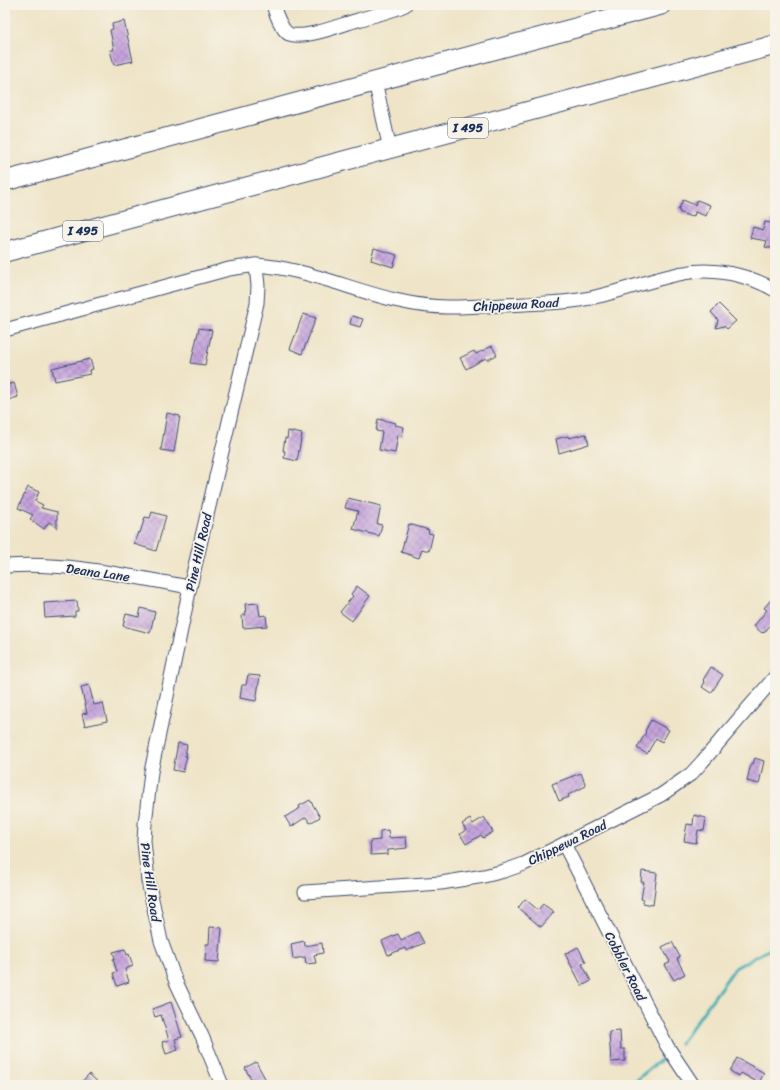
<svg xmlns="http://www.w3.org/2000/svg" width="780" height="1090" viewBox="0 0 780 1090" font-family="Sriracha,sans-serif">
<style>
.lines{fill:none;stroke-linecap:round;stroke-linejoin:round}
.stream{stroke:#3cadb3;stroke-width:3}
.building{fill:url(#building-cross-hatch)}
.minor-casing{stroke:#3b4a6e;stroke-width:15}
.highway-casing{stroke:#3b4a6e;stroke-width:21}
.minor{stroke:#fff;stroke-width:13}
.highway{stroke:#fff;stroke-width:19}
.labels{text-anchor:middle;stroke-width:3.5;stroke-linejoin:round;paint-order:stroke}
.shield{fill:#f7f3e8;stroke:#5d6a87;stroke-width:1}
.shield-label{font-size:12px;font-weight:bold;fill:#1b2f5e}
.street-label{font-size:13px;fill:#1b2f5e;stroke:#f7f3e8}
</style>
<defs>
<pattern id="building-cross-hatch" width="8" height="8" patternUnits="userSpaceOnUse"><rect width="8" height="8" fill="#c5a2db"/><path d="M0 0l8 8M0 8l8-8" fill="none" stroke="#9f84b5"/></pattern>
</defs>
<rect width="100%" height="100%" fill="#f7f3e8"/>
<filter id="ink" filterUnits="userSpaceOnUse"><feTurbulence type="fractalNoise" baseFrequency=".025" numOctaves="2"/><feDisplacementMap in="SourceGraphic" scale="8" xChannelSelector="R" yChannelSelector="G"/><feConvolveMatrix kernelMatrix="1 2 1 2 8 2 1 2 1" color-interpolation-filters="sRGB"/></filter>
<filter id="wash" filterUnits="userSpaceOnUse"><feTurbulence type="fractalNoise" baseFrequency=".012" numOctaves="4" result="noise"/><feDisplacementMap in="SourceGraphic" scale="16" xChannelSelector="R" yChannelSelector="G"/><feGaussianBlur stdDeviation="0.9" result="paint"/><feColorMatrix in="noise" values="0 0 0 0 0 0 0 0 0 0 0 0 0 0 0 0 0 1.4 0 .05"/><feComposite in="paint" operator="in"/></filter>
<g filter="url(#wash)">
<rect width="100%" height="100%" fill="#efe4c7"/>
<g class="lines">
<g class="stream">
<polyline points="680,1044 735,968 775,946"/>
<polyline points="630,1085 661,1060"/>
</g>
</g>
<g id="blocks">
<g class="building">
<polygon points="124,21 133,61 114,65 110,50 114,50 110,30 113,29 112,24"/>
<polygon points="683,200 695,205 697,200 710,205 706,216 695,212 694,216 692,215 691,217 679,212 680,211 678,210"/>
<polygon points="771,220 775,220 775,249 765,247 767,241 750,238 753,227 763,230 765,222 771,223"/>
<polygon points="374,248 397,255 393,267 371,260"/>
<polygon points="719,304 736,321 727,329 724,326 716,328 718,320 711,312"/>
<polygon points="303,314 316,318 302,354 290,349"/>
<polygon points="352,316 363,319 360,327 350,324"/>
<polygon points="199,328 212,330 205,365 191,363"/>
<polygon points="492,346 497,355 487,360 486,358 466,369 460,358 474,351 476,354"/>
<polygon points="90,359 93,369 89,370 90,374 55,381 52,368"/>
<polygon points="14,383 18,397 5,401 5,385"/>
<polygon points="167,413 180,416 174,452 161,450"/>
<polygon points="378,419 396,423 395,425 404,427 402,436 398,435 395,453 379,450 382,432 376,431"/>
<polygon points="288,431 302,434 297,461 284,458 285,451 283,451 285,438 287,439"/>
<polygon points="586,434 589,444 559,453 556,439 568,436 569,438"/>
<polygon points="28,487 39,492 35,501 43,505 41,508 57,512 57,528 49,522 44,529 30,519 33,515 18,508"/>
<polygon points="348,498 381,506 377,524 382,525 379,536 353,529 358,511 345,508"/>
<polygon points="152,512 166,516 156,551 134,544 138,532 140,533 145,517 150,518"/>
<polygon points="409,524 429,530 428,533 433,534 429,551 422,549 419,558 401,552"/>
<polygon points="357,586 370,596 352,621 340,612 353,596 351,594"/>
<polygon points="775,595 775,617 774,616 771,620 772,621 770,623 771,624 764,633 763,632 762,633 754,626 767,610 764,608"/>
<polygon points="77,601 78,611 75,611 75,616 45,618 44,603"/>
<polygon points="258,603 260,616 266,615 267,626 243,628 242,615 246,615 245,604"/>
<polygon points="141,608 155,612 150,633 123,626 126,614 139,617"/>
<polygon points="711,667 723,675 711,693 702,687 705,682 703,680"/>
<polygon points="248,675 260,676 256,701 240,698 242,685 246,685"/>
<polygon points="89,685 94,705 103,703 107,721 85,726 82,714 87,713 81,687"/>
<polygon points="651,720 669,730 662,742 656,738 647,754 637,748 646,732 645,731"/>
<polygon points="178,743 187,745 185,756 187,756 183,772 173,770"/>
<polygon points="755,758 764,761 759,784 747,781 751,763 753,764"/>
<polygon points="581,773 586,786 568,795 569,797 559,801 552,784"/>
<polygon points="310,800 320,817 310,823 306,817 291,827 285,817 300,808 299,806"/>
<polygon points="694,815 706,818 704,831 698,830 696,843 684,841 687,824 693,825"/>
<polygon points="484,817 493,832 483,838 481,835 466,844 460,834 466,830 462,824 470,819 473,824"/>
<polygon points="388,830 389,838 406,837 407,848 388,850 388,854 371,855 370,841 380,840 380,831"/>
<polygon points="642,871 657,873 653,905 643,903 643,899 641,899 644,882 641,882"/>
<polygon points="525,899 538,910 543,904 554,912 541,927 518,908"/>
<polygon points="210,927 222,928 219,962 205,961 206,944 209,944"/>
<polygon points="418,932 424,943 406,951 405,948 388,955 382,941 398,934 401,940"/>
<polygon points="304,941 305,946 322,943 323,953 314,955 316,963 306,964 305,957 293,959 291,944"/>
<polygon points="672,942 680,957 677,959 685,974 674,980 665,965 670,962 662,947"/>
<polygon points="578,947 586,962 582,964 591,981 582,986 565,954"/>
<polygon points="125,949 127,955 129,954 133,966 125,969 129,982 117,986 113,973 117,972 113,959 115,958 113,952"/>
<polygon points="171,1002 182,1037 175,1039 178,1050 166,1054 162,1042 169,1040 161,1015 155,1017 152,1009"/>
<polygon points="620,1031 621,1049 625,1049 625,1061 611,1062 609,1032"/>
<polygon points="737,1058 764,1073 759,1083 741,1073 739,1076 730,1071"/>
<polygon points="256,1062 266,1080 254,1085 245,1068"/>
<polygon points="89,1074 101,1085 79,1085"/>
</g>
</g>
</g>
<g filter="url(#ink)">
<use href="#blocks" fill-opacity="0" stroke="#3b4a6e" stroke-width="1"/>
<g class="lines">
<g class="minor-casing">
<g id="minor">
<path d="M273,5C275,12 282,31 289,34C305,40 342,24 358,20C374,15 390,12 405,5"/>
<polyline points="375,81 390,149"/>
<path d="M256,265C322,269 383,308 450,307C475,307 500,305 525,304C543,303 562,303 579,300C615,295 649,279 684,273C714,267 749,275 775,290"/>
<polyline points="5,330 229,269 256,265 258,286 257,303 190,587 151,772 145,824 144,841 148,881 161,941 176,982 202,1036 222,1085"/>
<path d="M6,566C69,562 128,576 190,587"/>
<polyline points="564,844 667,1046 693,1085"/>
<polyline points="305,892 441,883 484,876 504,871 524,864 661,795 691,774 702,762 775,677"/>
</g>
</g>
<g class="highway-casing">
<g id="highway">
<polyline points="5,181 661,5"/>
<polyline points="5,252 775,45"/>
</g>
</g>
<use href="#minor" class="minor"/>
<use href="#highway" class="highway"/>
</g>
</g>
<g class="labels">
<g class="shield">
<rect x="448" y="118" width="40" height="20" rx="3"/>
<rect x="63" y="221" width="40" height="20" rx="3"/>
</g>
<g class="shield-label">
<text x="468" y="132">I 495</text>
<text x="83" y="235">I 495</text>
</g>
<g class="street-label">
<text transform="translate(516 304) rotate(-3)" y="5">Chippewa Road</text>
<text transform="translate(198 552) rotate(-77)" y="5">Pine Hill Road</text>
<text transform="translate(98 572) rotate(8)" y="5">Deana Lane</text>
<text transform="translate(567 842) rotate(-26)" y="5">Chippewa Road</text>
<text transform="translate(151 882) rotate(82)" y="5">Pine Hill Road</text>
<text transform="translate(626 966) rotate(63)" y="5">Cobbler Road</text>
</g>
</g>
<rect width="780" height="1090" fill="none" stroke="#f7f3e8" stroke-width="20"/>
</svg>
